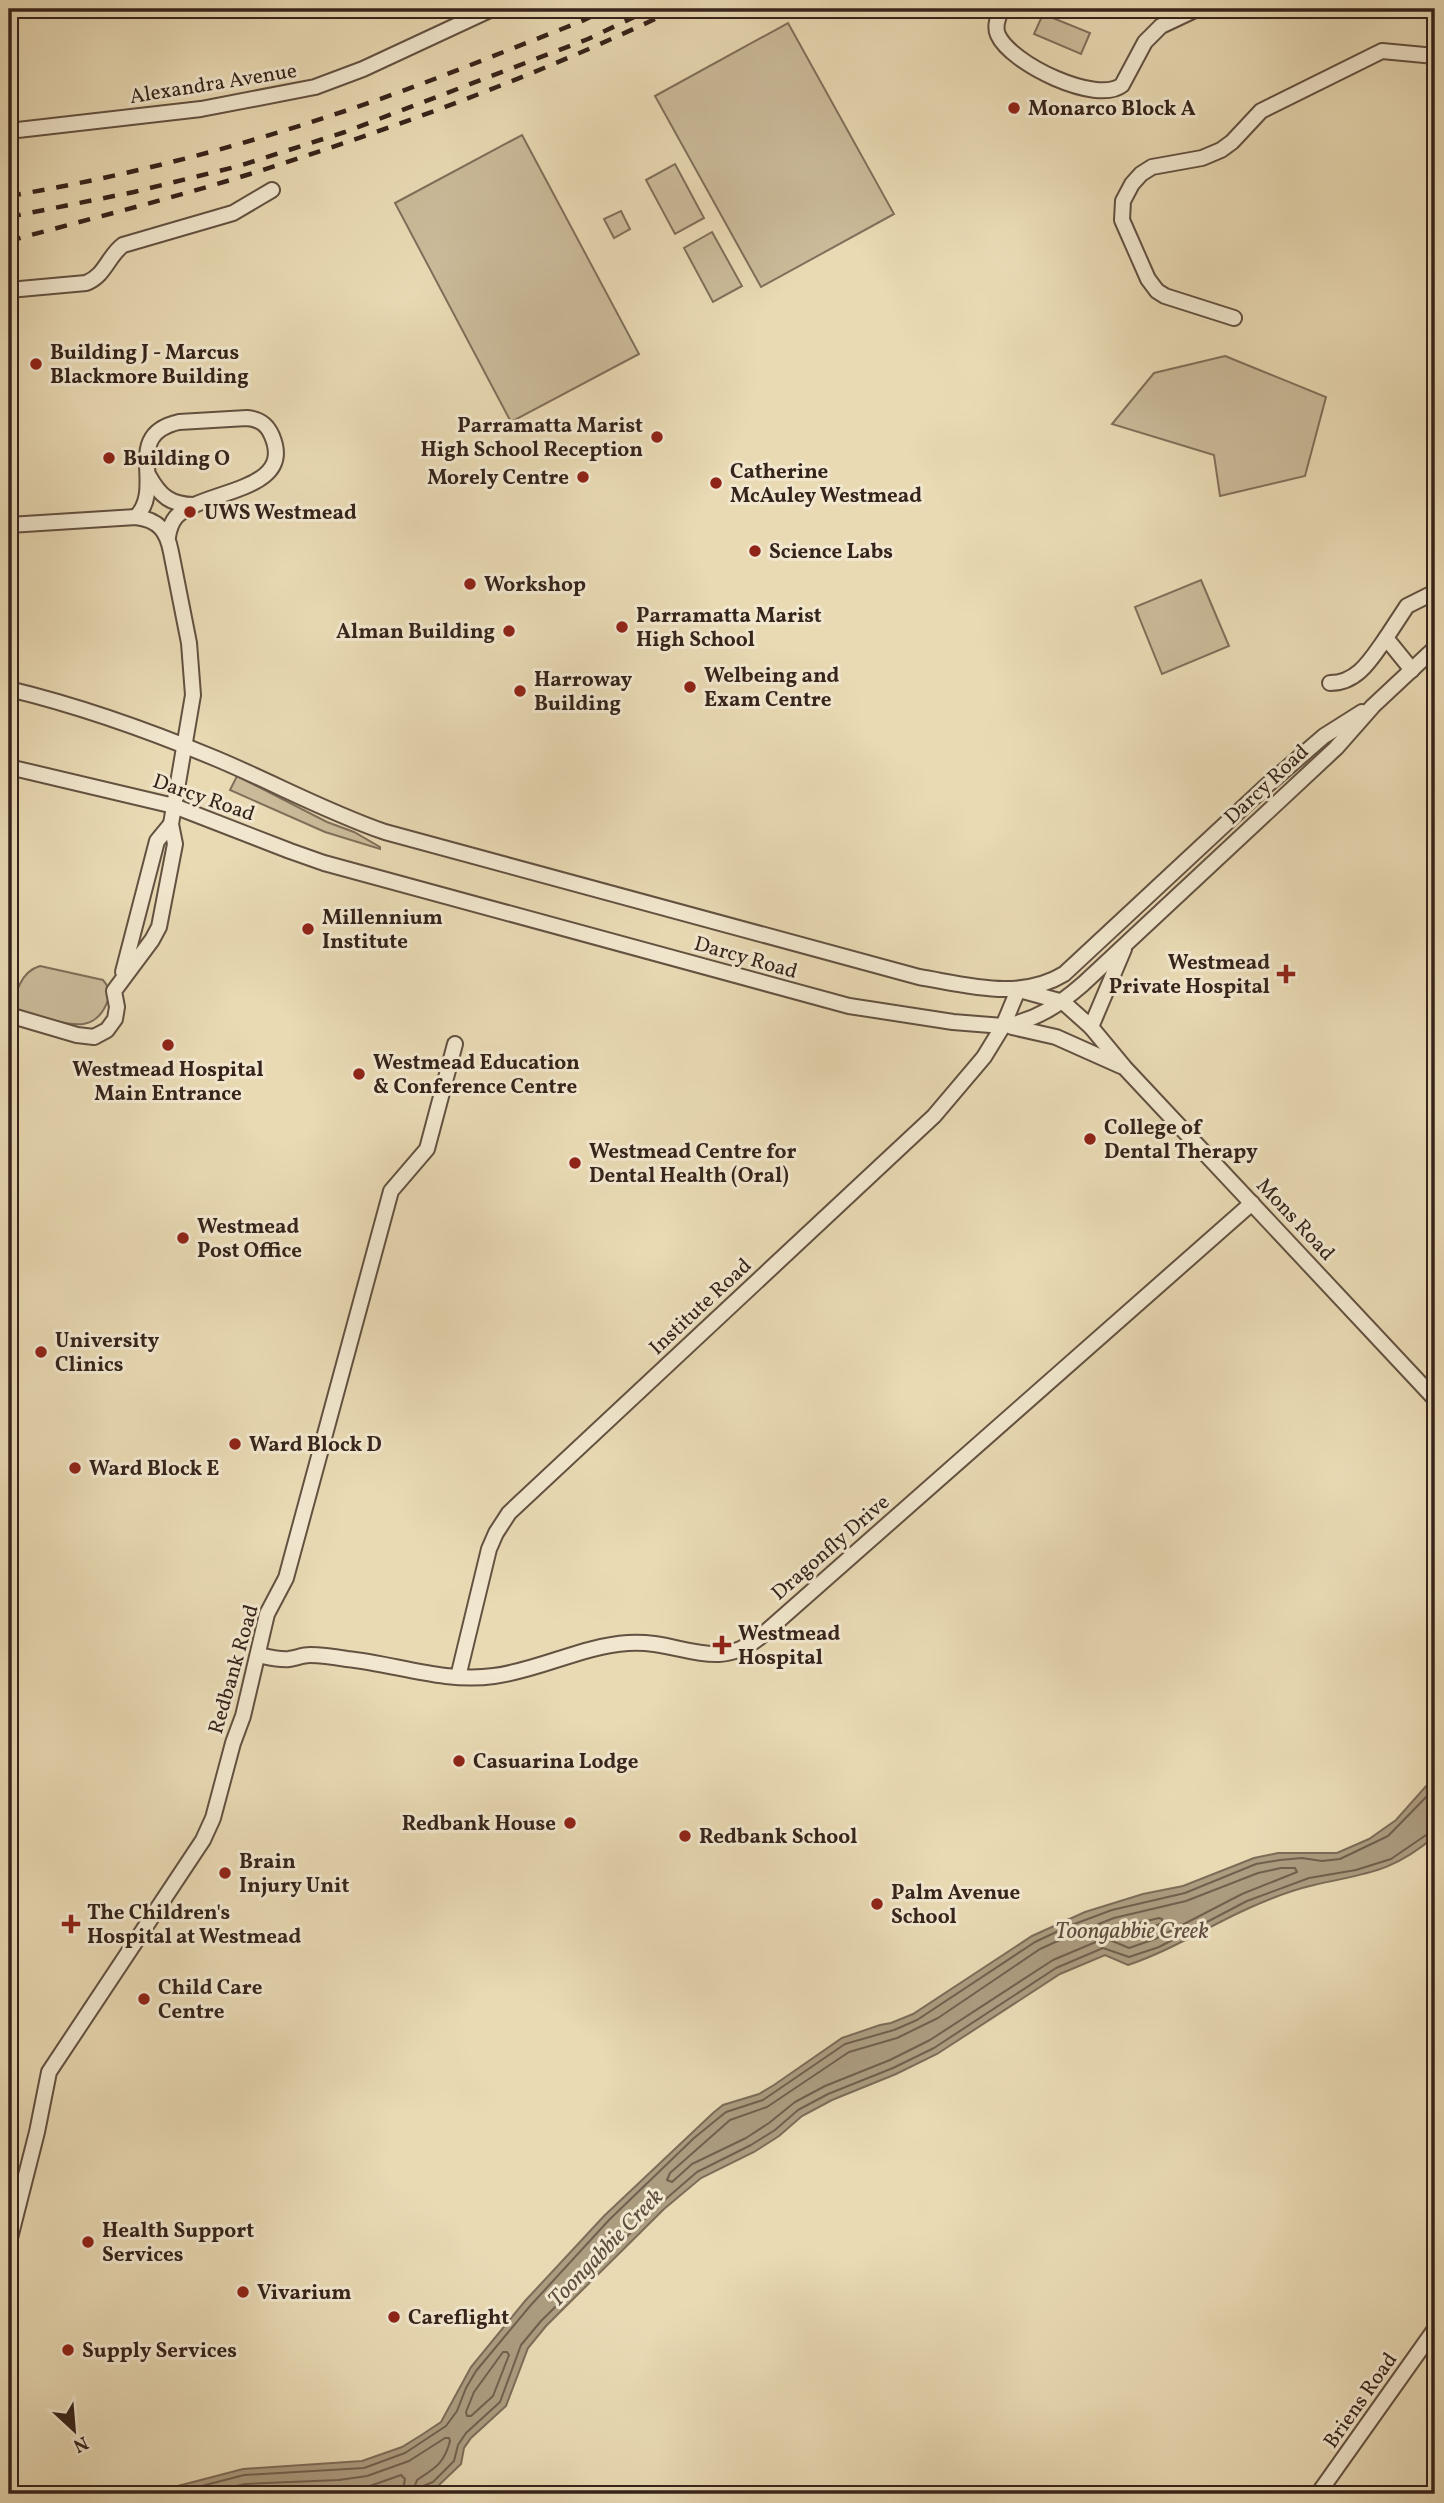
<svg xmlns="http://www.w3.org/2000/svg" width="1444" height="2503" viewBox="0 0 1444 2503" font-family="Vollkorn,serif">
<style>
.green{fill:#cbbb9a;stroke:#806f5a;stroke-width:2}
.water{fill:#ac9c80;stroke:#7d6c58;stroke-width:2}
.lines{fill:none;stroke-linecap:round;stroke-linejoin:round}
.shore{stroke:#71604e;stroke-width:2}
.minor-casing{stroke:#635141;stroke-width:18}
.minor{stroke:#f1e7ce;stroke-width:14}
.rail{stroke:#36231b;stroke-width:4.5;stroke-dasharray:12 12;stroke-linecap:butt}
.poi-dot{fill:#8f2418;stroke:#f1e7ce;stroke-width:2.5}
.labels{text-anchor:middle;stroke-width:6;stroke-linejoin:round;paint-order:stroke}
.street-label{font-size:21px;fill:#36231b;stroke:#f1e7ce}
.poi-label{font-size:21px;font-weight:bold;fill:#36231b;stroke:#f1e7ce;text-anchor:start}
.water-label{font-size:23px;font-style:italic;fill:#5f4d3e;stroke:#f1e7ce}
</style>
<rect width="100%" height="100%" fill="#e9dab4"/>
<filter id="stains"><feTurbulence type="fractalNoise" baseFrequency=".00286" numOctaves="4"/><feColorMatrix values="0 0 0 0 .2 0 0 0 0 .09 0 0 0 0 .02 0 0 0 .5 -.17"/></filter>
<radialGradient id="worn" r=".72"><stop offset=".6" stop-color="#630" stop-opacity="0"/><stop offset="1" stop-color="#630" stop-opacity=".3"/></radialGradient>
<g class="green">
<polygon points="1043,14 1090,33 1081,54 1034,34"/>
<polygon points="788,23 894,214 761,287 655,96"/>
<polygon points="522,135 639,354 511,422 395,203"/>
<polygon points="675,164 704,218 675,234 646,180"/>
<polygon points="621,211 630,229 614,238 604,219"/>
<polygon points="712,232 742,286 713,302 684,248"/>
<polygon points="1225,356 1326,397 1305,476 1220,496 1214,455 1112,424 1154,373"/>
<polygon points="1201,580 1229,646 1162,674 1135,607"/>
<polygon points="237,776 327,822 354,832 380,847 380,849 325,832 230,790"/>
<path d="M40,966L103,980C110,988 111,996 106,1005C94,1031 73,1025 50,1020C39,1017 28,1016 18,1012C11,995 22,971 40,966Z"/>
</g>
<path class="water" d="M1435,1776V1836C1392,1873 1366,1873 1314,1885C1292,1890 1269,1899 1249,1908C1207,1927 1172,1950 1128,1965L1105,1955L1060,1974L937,2054L896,2074L832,2100L802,2116L779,2136L754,2152L701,2178L664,2209L546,2326L528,2348L506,2406L471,2438L464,2448L461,2464L436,2488L420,2494H147L243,2469L362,2461L402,2447L423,2434L441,2422L471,2367L525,2301L604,2216L713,2113L723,2105L759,2094L774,2085L842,2038L880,2025L891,2023L913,2014L1032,1936L1085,1912L1143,1894L1183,1886L1254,1858L1278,1853H1337L1369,1839L1396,1820Z"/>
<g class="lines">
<g class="shore">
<polygon points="1281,1868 1295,1868 1297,1872 1242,1894 1155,1939 1129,1948 1110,1940 1103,1939 1053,1960 930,2040 890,2060 825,2086 795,2102 769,2123 746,2138 692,2164 672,2182 667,2180 670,2173 730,2120 767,2107 849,2052 897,2038 938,2018 1040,1949 1073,1934 1114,1918 1186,1901 1258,1873"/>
<polygon points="1159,1918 1162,1919 1162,1923 1130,1936 1120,1931 1122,1927"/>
<polygon points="503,2352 507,2352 509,2355 493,2396 471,2416 467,2416 466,2412 474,2392"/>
<polyline points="171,2494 244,2475 364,2468 405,2453 446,2426 457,2411 466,2388 476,2371 530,2306 609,2220 694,2138 726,2112 763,2100 845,2044 894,2030 917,2020 1035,1942 1069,1926 1112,1910 1185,1893 1256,1864 1280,1860 1302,1858 1322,1861 1340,1859 1388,1836 1435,1788"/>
<path d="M203,2494L245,2484L339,2480L367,2476L409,2461L445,2438H449L450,2441C444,2464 435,2468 417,2480L412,2494"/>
<polyline points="251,2494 342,2490 370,2486 401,2475 405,2479 402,2494"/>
<polyline points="421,2494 423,2486 433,2482 454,2461 458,2445 466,2433 500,2402 521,2345 541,2321 660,2204 697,2172 751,2145 775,2130 798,2110 828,2094 893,2068 934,2048 1056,1968 1103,1948 1129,1957 1159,1947 1247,1901 1309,1878 1356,1870 1391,1859 1429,1833 1435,1831"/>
</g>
<g class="minor-casing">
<g id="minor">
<path d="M1002,9C998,17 994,26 998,35C1011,64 1097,105 1122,85L1145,42L1161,26L1197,9"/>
<polyline points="9,131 201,109 315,87 363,69 492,9"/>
<path d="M9,290L86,283C105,276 108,256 123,245L233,213L272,190"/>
<polyline points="1234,318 1165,296 1157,291 1148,279 1122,220 1123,201 1132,184 1141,174 1152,167 1202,158 1221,150 1232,142 1261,111 1382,51 1435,56"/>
<path d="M149,476C160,496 171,505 194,505"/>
<path d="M136,517C166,486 121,435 179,422L247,418C259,419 267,424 272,436C296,493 202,489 176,517C171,523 169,530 168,537"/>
<path d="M9,525L136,517C159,520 167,531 171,552L189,643L193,695L171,824L175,844L159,927L152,940L114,991L117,1007L115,1019L107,1030L94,1037L77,1035L9,1015"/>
<polyline points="1412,670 1386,638 1407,606 1435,592"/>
<path d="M1330,683C1358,683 1371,659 1386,638"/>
<path d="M9,689C80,706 150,731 217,759C274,783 327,812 385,832L919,977C967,985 1020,1001 1064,974L1265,787L1324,736L1362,712"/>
<path d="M9,767L174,806L290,851L324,863L849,1006L953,1022L1003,1026C1035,1021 1059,1005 1083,984L1336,748L1373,706L1435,648"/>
<polyline points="123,972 157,841 171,824"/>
<polyline points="1023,991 1063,1002 1091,1027 1125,1068 1435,1399"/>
<polyline points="1012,1027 1056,1037 1121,1066"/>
<polyline points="1091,1027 1124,949"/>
<path d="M258,1655C268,1657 279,1660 289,1659C296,1658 303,1655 310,1655C322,1655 335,1657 347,1659C396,1664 444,1683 494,1676C540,1670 582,1646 628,1643C679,1639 715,1674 760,1637L1252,1203"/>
<polyline points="458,1677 489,1549 496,1533 509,1513 934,1116 984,1057 1003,1026 1018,990"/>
<polyline points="9,2242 37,2132 49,2072 203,1840 213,1818 233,1743 243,1716 267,1614 286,1578 391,1191 427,1149 455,1044"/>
<polyline points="1318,2494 1435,2329"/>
</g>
</g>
<use href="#minor" class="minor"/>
<g class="rail">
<path d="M9,196C123,177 235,148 345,111C424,85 502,52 580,22L607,9"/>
<polyline points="9,217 134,192 239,166 345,132 588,39 651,9"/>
<path d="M9,241C89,219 170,199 250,174C395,128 539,75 676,9"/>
</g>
</g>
<g class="poi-dot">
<circle cx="1014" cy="108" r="7"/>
<circle cx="36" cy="364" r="7"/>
<circle cx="657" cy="437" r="7"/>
<circle cx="109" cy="458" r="7"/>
<circle cx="583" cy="477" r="7"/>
<circle cx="716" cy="483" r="7"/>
<circle cx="190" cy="512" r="7"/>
<circle cx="755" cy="551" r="7"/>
<circle cx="470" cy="584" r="7"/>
<circle cx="622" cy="627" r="7"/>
<circle cx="509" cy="631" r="7"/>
<circle cx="690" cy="687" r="7"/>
<circle cx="520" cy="691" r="7"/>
<circle cx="308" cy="929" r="7"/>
<path d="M1282.5 963.5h7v7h7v7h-7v7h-7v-7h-7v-7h7z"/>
<circle cx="168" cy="1045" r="7"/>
<circle cx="359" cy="1074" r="7"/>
<circle cx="1090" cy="1139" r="7"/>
<circle cx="575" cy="1163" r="7"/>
<circle cx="183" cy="1238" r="7"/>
<circle cx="41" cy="1352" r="7"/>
<circle cx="235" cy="1444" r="7"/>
<circle cx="75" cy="1468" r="7"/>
<path d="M718.5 1634.5h7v7h7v7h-7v7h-7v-7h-7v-7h7z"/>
<circle cx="459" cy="1761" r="7"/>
<circle cx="570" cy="1823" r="7"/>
<circle cx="685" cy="1836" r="7"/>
<circle cx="225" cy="1873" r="7"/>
<circle cx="877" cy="1904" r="7"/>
<path d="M67.5 1913.5h7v7h7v7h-7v7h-7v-7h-7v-7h7z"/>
<circle cx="144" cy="1999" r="7"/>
<circle cx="88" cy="2242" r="7"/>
<circle cx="243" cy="2292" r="7"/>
<circle cx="394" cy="2317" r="7"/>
<circle cx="68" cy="2350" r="7"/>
</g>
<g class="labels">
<g class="street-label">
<text transform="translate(213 83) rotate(-9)" y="7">Alexandra Avenue</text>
<text transform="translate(1266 784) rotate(-43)" y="7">Darcy Road</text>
<text transform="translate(204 797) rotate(19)" y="7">Darcy Road</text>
<text transform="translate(746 957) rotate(16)" y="7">Darcy Road</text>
<text transform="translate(1296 1219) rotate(47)" y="7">Mons Road</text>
<text transform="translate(700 1306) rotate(-43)" y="7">Institute Road</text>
<text transform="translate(830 1547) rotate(-41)" y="7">Dragonfly Drive</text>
<text transform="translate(233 1669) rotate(-74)" y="7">Redbank Road</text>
<text transform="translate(1360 2400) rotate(-55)" y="7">Briens Road</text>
</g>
<g class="poi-label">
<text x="1028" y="115">Monarco Block A</text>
<text x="50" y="359">Building J - Marcus<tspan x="50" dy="24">Blackmore Building</tspan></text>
<text x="643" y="432" text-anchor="end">Parramatta Marist<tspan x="643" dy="24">High School Reception</tspan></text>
<text x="123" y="465">Building O</text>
<text x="730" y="478">Catherine<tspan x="730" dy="24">McAuley Westmead</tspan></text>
<text x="569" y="484" text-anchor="end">Morely Centre</text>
<text x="204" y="519">UWS Westmead</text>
<text x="769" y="558">Science Labs</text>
<text x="484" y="591">Workshop</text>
<text x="636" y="622">Parramatta Marist<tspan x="636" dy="24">High School</tspan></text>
<text x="495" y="638" text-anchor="end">Alman Building</text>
<text x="704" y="682">Welbeing and<tspan x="704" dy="24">Exam Centre</tspan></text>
<text x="534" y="686">Harroway<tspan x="534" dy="24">Building</tspan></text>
<text x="322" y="924">Millennium<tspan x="322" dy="24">Institute</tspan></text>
<text x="1270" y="969" text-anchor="end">Westmead<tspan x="1270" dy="24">Private Hospital</tspan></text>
<text x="373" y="1069">Westmead Education<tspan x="373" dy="24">&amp; Conference Centre</tspan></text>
<text x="168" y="1076" text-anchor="middle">Westmead Hospital<tspan x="168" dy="24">Main Entrance</tspan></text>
<text x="1104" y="1134">College of<tspan x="1104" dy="24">Dental Therapy</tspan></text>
<text x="589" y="1158">Westmead Centre for<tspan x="589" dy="24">Dental Health (Oral)</tspan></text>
<text x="197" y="1233">Westmead<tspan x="197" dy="24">Post Office</tspan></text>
<text x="55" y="1347">University<tspan x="55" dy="24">Clinics</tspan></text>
<text x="249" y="1451">Ward Block D</text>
<text x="89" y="1475">Ward Block E</text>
<text x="738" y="1640">Westmead<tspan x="738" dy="24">Hospital</tspan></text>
<text x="473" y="1768">Casuarina Lodge</text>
<text x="556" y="1830" text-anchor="end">Redbank House</text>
<text x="699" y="1843">Redbank School</text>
<text x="239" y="1868">Brain<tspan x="239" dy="24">Injury Unit</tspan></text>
<text x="891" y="1899">Palm Avenue<tspan x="891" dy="24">School</tspan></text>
<text x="87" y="1919">The Children's<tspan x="87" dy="24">Hospital at Westmead</tspan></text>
<text x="158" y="1994">Child Care<tspan x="158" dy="24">Centre</tspan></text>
<text x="102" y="2237">Health Support<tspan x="102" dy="24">Services</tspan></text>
<text x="257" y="2299">Vivarium</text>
<text x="408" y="2324">Careflight</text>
<text x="82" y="2357">Supply Services</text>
</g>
<g class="water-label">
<text x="1132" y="1938">Toongabbie Creek</text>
<text transform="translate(605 2247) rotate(-46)" y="8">Toongabbie Creek</text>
</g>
</g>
<rect width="1444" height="2503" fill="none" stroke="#e9dab4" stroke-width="35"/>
<rect x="10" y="10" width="1423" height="2482" fill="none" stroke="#36231b" stroke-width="3.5"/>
<rect x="18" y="18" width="1409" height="2468" fill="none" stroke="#36231b" stroke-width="2"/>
<g transform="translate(74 2430) rotate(154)" stroke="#f1e7ce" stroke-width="5" paint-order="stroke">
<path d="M0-5L12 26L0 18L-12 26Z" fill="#36231b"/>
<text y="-10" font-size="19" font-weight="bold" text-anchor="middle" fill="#36231b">N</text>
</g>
<rect width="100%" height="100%" filter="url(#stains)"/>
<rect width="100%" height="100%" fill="url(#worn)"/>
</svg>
